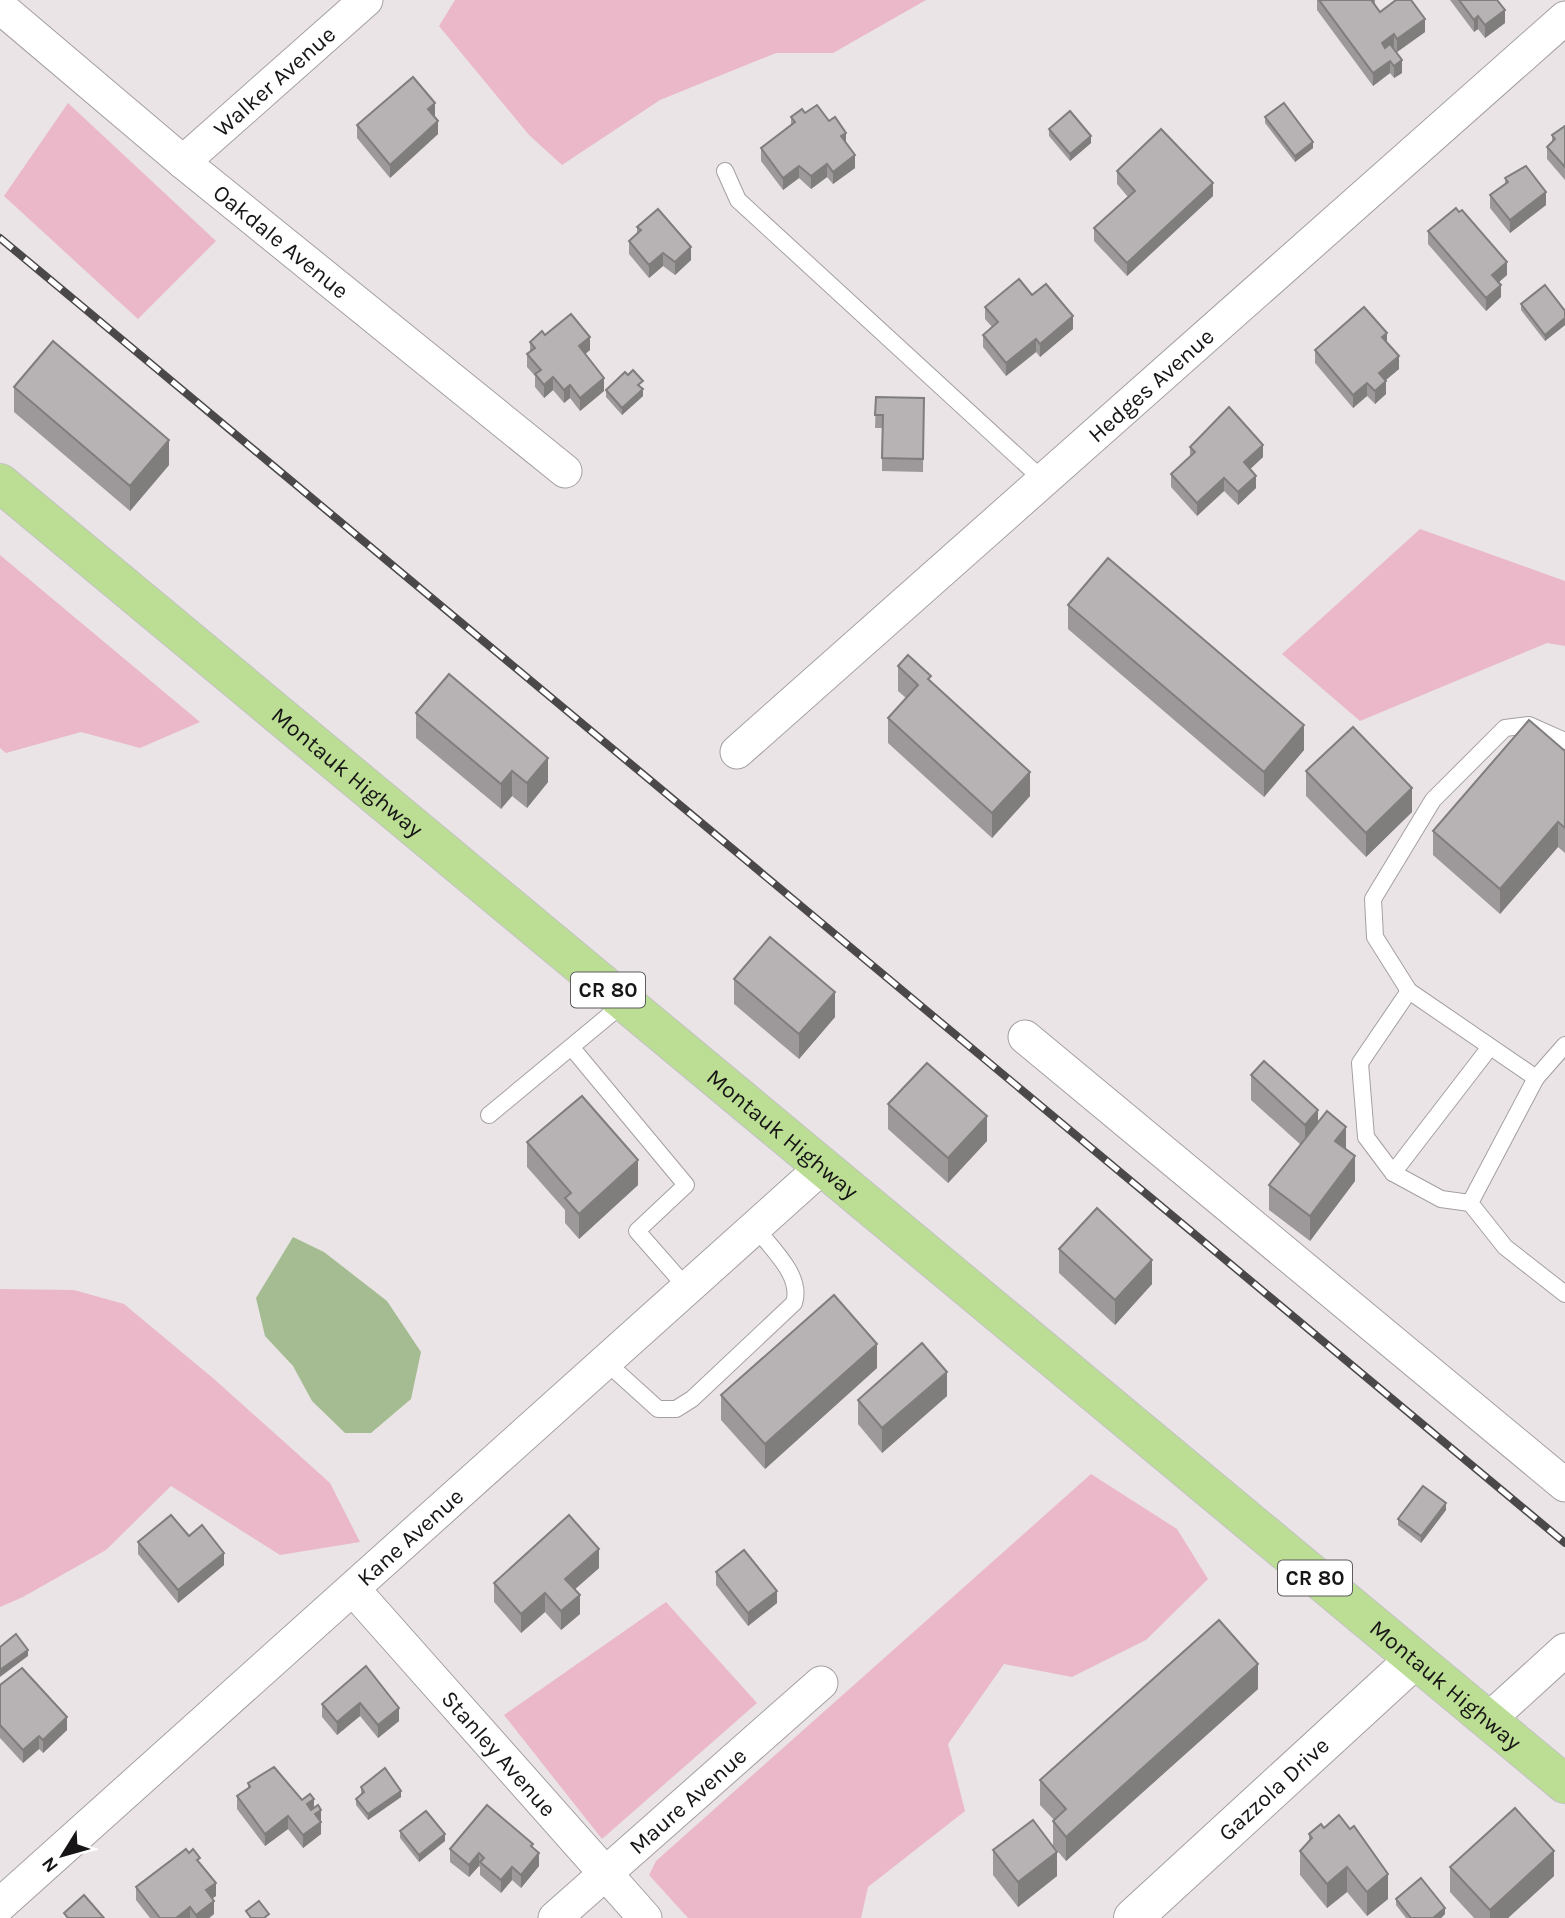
<svg xmlns="http://www.w3.org/2000/svg" width="1565" height="1918" viewBox="0 0 1565 1918" font-family="Karla,sans-serif">
<style>
.green{fill:#eab8c9}
.water{fill:#a5bc92}
.lines{fill:none;stroke-linecap:round;stroke-linejoin:round}
.service-casing{stroke:#a59fa1;stroke-width:18}
.minor-casing{stroke:#a59fa1;stroke-width:35}
.tertiary-casing{stroke:#a59fa1;stroke-width:40}
.primary-casing{stroke:#c3c2c2;stroke-width:40}
.service{stroke:#fff;stroke-width:16}
.minor{stroke:#fff;stroke-width:33}
.tertiary{stroke:#fff;stroke-width:38}
.primary{stroke:#bbde94;stroke-width:38}
.rail-casing{stroke:#4b4849;stroke-width:8}
.rail{stroke:#fff;stroke-width:5;stroke-dasharray:16;stroke-linecap:butt}
.wall{fill:#9d999a}
.shaded-wall{fill:#807d7d}
.building{fill:#b7b2b3;stroke:#807d7d;stroke-width:2}
.labels{text-anchor:middle;stroke-width:7;stroke-linejoin:round;paint-order:stroke}
.shield{fill:#fff;stroke:#5d5b5b;stroke-width:2}
.shield-label{font-size:21px;font-weight:bold;fill:#171515}
.street-label{font-size:23px;fill:#171515;stroke:#fff}
</style>
<rect width="100%" height="100%" fill="#eae4e6"/>
<g class="green">
<polygon points="455,0 926,0 833,53 776,53 660,100 562,165 529,135 439,26"/>
<polygon points="68,103 216,241 138,319 4,196"/>
<polygon points="1420,529 1565,581 1565,646 1547,643 1360,721 1282,654"/>
<polygon points="0,555 200,722 140,748 81,732 6,753 0,748"/>
<polygon points="0,1289 74,1290 124,1304 214,1379 330,1483 360,1542 280,1555 171,1486 106,1550 23,1597 0,1607"/>
<polygon points="1091,1474 1177,1529 1208,1579 1146,1640 1072,1677 1004,1664 948,1744 965,1811 868,1887 861,1918 688,1918 649,1875 656,1861"/>
<polygon points="666,1602 757,1703 602,1839 504,1715"/>
</g>
<polygon class="water" points="293,1237 324,1252 387,1301 421,1352 411,1399 371,1433 345,1433 312,1401 293,1366 265,1336 256,1298"/>
<g class="lines">
<g class="service-casing">
<g id="service">
<polyline points="725,171 738,200 1043,480"/>
<polyline points="1565,741 1529,725 1505,728 1433,800 1373,899 1375,937 1409,991 1536,1078 1565,1045"/>
<polyline points="1409,991 1360,1063 1366,1137 1393,1173 1441,1199 1470,1203"/>
<polyline points="572,1048 686,1185 637,1231 687,1288"/>
<polyline points="1536,1078 1470,1203 1505,1247 1565,1294"/>
<polyline points="489,1115 624,1003"/>
<polyline points="1393,1173 1490,1047"/>
<path d="M606,1362L658,1409H676L692,1399L794,1303C803,1276 771,1248 755,1227"/>
</g>
</g>
<g class="minor-casing">
<g id="minor">
<path id="s1" d="M0,7L183,162L565,471"/>
<path id="s2" d="M183,162L366,0"/>
<path id="s3" d="M737,752L1565,18"/>
<polyline points="1025,1037 1565,1485"/>
<path id="s4" d="M353,1589L645,1918"/>
<polyline points="1487,1721 1565,1650"/>
<path id="s5" d="M0,1905L821,1168"/>
<path id="s6" d="M555,1918L821,1683"/>
</g>
</g>
<g class="tertiary-casing">
<g id="tertiary">
<path id="s7" d="M1133,1918L1414,1660"/>
</g>
</g>
<g class="primary-casing">
<g id="primary">
<path id="s8" d="M0,483L1565,1784"/>
</g>
</g>
<use href="#service" class="service"/>
<use href="#minor" class="minor"/>
<use href="#tertiary" class="tertiary"/>
<use href="#primary" class="primary"/>
<g class="rail-casing">
<polyline id="rail" points="0,238 1565,1543"/>
</g>
<use href="#rail" class="rail"/>
</g>
<g class="wall">
<polygon points="1317,0 1375,0 1375,6 1380,12 1425,32 1397,52 1393,48 1402,73 1394,78 1390,73 1373,86 1317,10"/>
<polygon points="1450,0 1497,0 1505,23 1485,38 1478,29 1474,32"/>
<polygon points="805,113 846,143 855,168 833,184 827,177 811,189 799,178 783,190 761,161 761,148 791,125 791,117"/>
<polygon points="435,116 438,134 390,178 357,138 357,125"/>
<polygon points="1265,117 1313,148 1295,162 1265,123"/>
<polygon points="1565,126 1565,180 1547,159 1547,147 1552,143 1552,135"/>
<polygon points="1049,129 1091,143 1070,161 1049,136"/>
<polygon points="1117,171 1213,196 1127,276 1094,241 1094,228 1128,197 1117,184"/>
<polygon points="1505,178 1546,205 1510,233 1490,208 1490,195 1505,184"/>
<polygon points="1459,212 1507,275 1499,282 1501,297 1486,311 1428,244 1428,231"/>
<polygon points="637,227 691,260 675,275 663,266 649,278 629,254 629,241 637,233"/>
<polygon points="1032,295 1073,329 1040,357 1036,352 1006,376 983,347 983,335 992,327 985,319 985,307"/>
<polygon points="1521,304 1565,311 1565,325 1545,341 1521,310"/>
<polygon points="530,342 590,350 585,354 604,391 580,411 570,398 564,403 553,390 544,398 535,387 535,376 527,367 527,354 530,352"/>
<polygon points="1387,342 1399,369 1385,380 1386,394 1375,404 1367,396 1353,408 1315,363 1315,350"/>
<polygon points="14,387 169,465 130,511 14,412"/>
<polygon points="643,387 642,388 643,396 622,415 606,397 606,390"/>
<polygon points="876,397 924,398 923,472 882,471 882,428 875,428"/>
<polygon points="1190,447 1263,457 1250,469 1256,488 1238,505 1224,491 1197,516 1171,487 1171,474 1190,456"/>
<polygon points="1068,605 1304,750 1264,797 1068,629"/>
<polygon points="898,666 931,682 1030,796 992,838 888,743 888,718 906,698 898,691"/>
<polygon points="416,713 548,782 527,808 512,796 501,809 416,738"/>
<polygon points="1565,751 1565,853 1558,847 1500,914 1433,855 1433,831"/>
<polygon points="1306,771 1412,812 1366,857 1306,796"/>
<polygon points="734,979 835,1017 799,1059 734,1004"/>
<polygon points="1251,1075 1318,1123 1346,1149 1355,1181 1310,1241 1269,1210 1269,1185 1301,1145 1251,1100"/>
<polygon points="888,1104 987,1141 948,1183 888,1129"/>
<polygon points="527,1142 638,1185 579,1239 565,1223 565,1210 527,1167"/>
<polygon points="1059,1249 1152,1284 1115,1325 1059,1273"/>
<polygon points="877,1368 765,1469 721,1420 721,1395"/>
<polygon points="947,1396 882,1453 858,1424 858,1400"/>
<polygon points="1446,1510 1421,1543 1398,1525 1398,1519"/>
<polygon points="189,1536 224,1565 178,1603 138,1554 138,1542"/>
<polygon points="599,1568 575,1589 580,1614 561,1630 545,1612 521,1633 494,1602 494,1583"/>
<polygon points="716,1572 777,1603 748,1626 716,1585"/>
<polygon points="366,1666 399,1721 378,1738 360,1716 337,1735 322,1717 322,1704"/>
<polygon points="0,1685 67,1730 43,1753 39,1749 23,1763 0,1738"/>
<polygon points="1258,1689 1066,1861 1054,1847 1057,1876 1018,1907 993,1875 993,1850 1053,1845 1053,1821 1054,1820 1040,1805 1040,1780"/>
<polygon points="248,1783 314,1808 321,1810 321,1834 303,1848 288,1829 265,1846 237,1809 237,1796 248,1788"/>
<polygon points="361,1787 401,1797 368,1820 356,1805 356,1799 361,1794"/>
<polygon points="400,1831 445,1841 419,1862 400,1838"/>
<polygon points="1309,1834 1388,1899 1367,1916 1347,1892 1327,1908 1300,1875 1300,1851 1309,1841"/>
<polygon points="533,1848 539,1866 521,1888 512,1880 501,1893 480,1875 480,1867 479,1866 469,1877 450,1862 450,1849"/>
<polygon points="200,1863 216,1896 212,1898 214,1914 209,1918 150,1918 136,1900 136,1887"/>
<polygon points="1450,1867 1554,1876 1508,1918 1474,1918 1450,1892"/>
<polygon points="1396,1899 1445,1914 1441,1918 1406,1918 1396,1905"/>
</g>
<g class="shaded-wall">
<polygon points="1505,10 1505,23 1485,38 1485,25"/>
<polygon points="1478,16 1478,29 1474,32 1474,20"/>
<polygon points="1425,19 1425,32 1397,52 1397,39"/>
<polygon points="1394,34 1394,47 1382,56 1382,43"/>
<polygon points="1402,60 1402,73 1394,78 1394,66"/>
<polygon points="1390,61 1390,73 1373,86 1373,73"/>
<polygon points="435,103 435,116 428,122 428,109"/>
<polygon points="438,121 438,134 390,178 390,165"/>
<polygon points="846,133 846,145 841,136"/>
<polygon points="1091,136 1091,143 1070,161 1070,154"/>
<polygon points="1313,142 1313,148 1295,162 1295,156"/>
<polygon points="855,155 855,168 833,184 833,172"/>
<polygon points="827,164 827,177 811,189 811,176"/>
<polygon points="799,166 799,178 783,190 783,178"/>
<polygon points="1213,183 1213,196 1127,276 1127,263"/>
<polygon points="1546,192 1546,205 1510,233 1510,220"/>
<polygon points="691,247 691,260 675,275 675,262"/>
<polygon points="663,253 663,266 649,278 649,265"/>
<polygon points="1507,262 1507,275 1492,288 1492,275"/>
<polygon points="1501,285 1501,297 1486,311 1486,298"/>
<polygon points="1073,316 1073,329 1040,357 1040,344"/>
<polygon points="1565,318 1565,325 1545,341 1545,335"/>
<polygon points="1387,333 1387,346 1382,337"/>
<polygon points="590,337 590,350 579,359 579,346"/>
<polygon points="1036,339 1036,352 1006,376 1006,363"/>
<polygon points="1399,356 1399,369 1379,386 1379,373"/>
<polygon points="553,377 553,390 544,398 544,385"/>
<polygon points="604,378 604,391 580,411 580,398"/>
<polygon points="1386,381 1386,394 1375,404 1375,391"/>
<polygon points="1367,383 1367,396 1353,408 1353,395"/>
<polygon points="570,385 570,398 564,403 564,390"/>
<polygon points="643,389 643,396 622,415 622,408"/>
<polygon points="169,440 169,465 130,511 130,486"/>
<polygon points="1263,445 1263,457 1244,475 1244,462"/>
<polygon points="1256,476 1256,488 1238,505 1238,492"/>
<polygon points="1224,478 1224,491 1197,516 1197,503"/>
<polygon points="1304,725 1304,750 1264,797 1264,772"/>
<polygon points="548,758 548,782 527,808 527,783"/>
<polygon points="512,771 512,796 501,809 501,784"/>
<polygon points="1030,772 1030,796 992,838 992,813"/>
<polygon points="1412,788 1412,812 1366,857 1366,833"/>
<polygon points="1558,822 1558,847 1500,914 1500,889"/>
<polygon points="835,992 835,1017 799,1059 799,1034"/>
<polygon points="1318,1110 1318,1135 1305,1149 1305,1125"/>
<polygon points="987,1116 987,1141 948,1183 948,1158"/>
<polygon points="1346,1127 1346,1152 1335,1141"/>
<polygon points="1355,1156 1355,1181 1310,1241 1310,1216"/>
<polygon points="638,1160 638,1185 579,1239 579,1214"/>
<polygon points="1152,1260 1152,1284 1115,1325 1115,1300"/>
<polygon points="877,1344 877,1368 765,1469 765,1444"/>
<polygon points="947,1372 947,1396 882,1453 882,1428"/>
<polygon points="1446,1503 1446,1510 1421,1543 1421,1536"/>
<polygon points="599,1549 599,1568 565,1598 565,1579"/>
<polygon points="224,1553 224,1565 178,1603 178,1590"/>
<polygon points="777,1591 777,1603 748,1626 748,1613"/>
<polygon points="545,1593 545,1612 521,1633 521,1614"/>
<polygon points="580,1595 580,1614 561,1630 561,1611"/>
<polygon points="28,1650 28,1656 0,1677 0,1670"/>
<polygon points="1258,1664 1258,1689 1066,1861 1066,1837"/>
<polygon points="360,1703 360,1716 337,1735 337,1722"/>
<polygon points="399,1708 399,1721 378,1738 378,1725"/>
<polygon points="67,1717 67,1730 43,1753 43,1740"/>
<polygon points="39,1736 39,1749 23,1763 23,1750"/>
<polygon points="401,1791 401,1797 368,1820 368,1814"/>
<polygon points="314,1799 314,1812 307,1804"/>
<polygon points="321,1810 321,1834 303,1848 303,1835 315,1814"/>
<polygon points="288,1816 288,1829 265,1846 265,1834"/>
<polygon points="445,1834 445,1841 419,1862 419,1855"/>
<polygon points="1554,1851 1554,1876 1508,1918 1490,1918 1490,1910"/>
<polygon points="1057,1852 1057,1876 1018,1907 1018,1882"/>
<polygon points="479,1853 479,1866 469,1877 469,1865"/>
<polygon points="539,1853 539,1866 521,1888 521,1875"/>
<polygon points="512,1867 512,1880 501,1893 501,1880"/>
<polygon points="1347,1867 1347,1892 1327,1908 1327,1884"/>
<polygon points="1388,1874 1388,1899 1367,1916 1367,1892"/>
<polygon points="216,1883 216,1896 206,1903 206,1890"/>
<polygon points="214,1901 214,1914 209,1918 196,1918 196,1915"/>
<polygon points="190,1907 190,1918 176,1918"/>
<polygon points="1445,1908 1445,1914 1441,1918 1433,1918"/>
</g>
<g class="building">
<polygon points="1319,0 1373,0 1372,1 1380,12 1396,0 1411,0 1425,19 1397,39 1394,34 1382,43 1385,48 1390,44 1402,60 1394,66 1390,61 1373,73"/>
<polygon points="1459,0 1497,0 1505,10 1485,25 1478,16 1474,20"/>
<polygon points="413,77 435,103 428,109 438,121 390,165 357,125"/>
<polygon points="1284,103 1313,142 1295,156 1265,117"/>
<polygon points="817,105 829,121 835,117 846,133 841,136 855,155 833,172 827,164 811,176 799,166 783,178 761,148 795,122 791,117 802,109 805,113"/>
<polygon points="1070,111 1091,136 1070,154 1049,129"/>
<polygon points="1565,126 1565,167 1547,147 1555,139 1552,135"/>
<polygon points="1161,129 1213,183 1127,263 1094,228 1135,191 1117,171"/>
<polygon points="1526,166 1546,192 1510,220 1490,195 1508,182 1505,178"/>
<polygon points="1456,208 1459,212 1462,210 1507,262 1492,275 1501,285 1486,298 1428,231"/>
<polygon points="658,209 691,247 675,262 663,253 649,265 629,241 641,230 637,227"/>
<polygon points="1019,279 1032,295 1046,284 1073,316 1040,344 1036,339 1006,363 983,335 998,322 985,307"/>
<polygon points="1545,285 1565,311 1565,318 1545,335 1521,304"/>
<polygon points="1364,307 1387,333 1382,337 1399,356 1379,373 1386,381 1375,391 1367,383 1353,395 1315,350"/>
<polygon points="571,314 590,337 579,346 604,378 580,398 570,385 564,390 553,377 544,385 535,374 541,370 527,354 535,348 530,342 542,331 545,335"/>
<polygon points="53,341 169,440 130,486 14,387"/>
<polygon points="633,370 643,381 638,385 643,389 622,408 606,390 625,372 628,375"/>
<polygon points="876,397 924,398 923,459 882,458 883,415 875,415"/>
<polygon points="1229,407 1263,445 1244,462 1256,476 1238,492 1224,478 1197,503 1171,474 1195,452 1190,447"/>
<polygon points="1108,558 1304,725 1264,772 1068,605"/>
<polygon points="908,655 931,676 928,679 1030,772 992,813 888,718 918,685 898,666"/>
<polygon points="449,674 548,758 527,783 512,771 501,784 416,713"/>
<polygon points="1529,720 1565,751 1565,828 1558,822 1500,889 1433,831"/>
<polygon points="1353,727 1412,788 1366,833 1306,771"/>
<polygon points="770,937 835,992 799,1034 734,979"/>
<polygon points="1264,1061 1318,1110 1305,1125 1251,1075"/>
<polygon points="927,1063 987,1116 948,1158 888,1104"/>
<polygon points="582,1096 638,1160 579,1214 565,1198 571,1193 527,1142"/>
<polygon points="1327,1111 1346,1127 1335,1141 1355,1156 1310,1216 1269,1185"/>
<polygon points="1097,1208 1152,1260 1115,1300 1059,1249"/>
<polygon points="834,1295 877,1344 765,1444 721,1395"/>
<polygon points="922,1343 947,1372 882,1428 858,1400"/>
<polygon points="1423,1486 1446,1503 1421,1536 1398,1519"/>
<polygon points="171,1515 189,1536 202,1525 224,1553 178,1590 138,1542"/>
<polygon points="569,1515 599,1549 565,1579 580,1595 561,1611 545,1593 521,1614 494,1583"/>
<polygon points="744,1550 777,1591 748,1613 716,1572"/>
<polygon points="1219,1620 1258,1664 1066,1837 1053,1821 1066,1809 1040,1780"/>
<polygon points="16,1634 28,1650 0,1670 0,1647"/>
<polygon points="366,1666 399,1708 378,1725 360,1703 337,1722 322,1704"/>
<polygon points="22,1668 67,1717 43,1740 39,1736 23,1750 0,1725 0,1685"/>
<polygon points="274,1767 302,1800 310,1794 314,1799 307,1804 311,1810 318,1805 321,1810 315,1814 321,1822 303,1835 288,1816 265,1834 237,1796 250,1787 248,1783"/>
<polygon points="385,1768 401,1791 368,1814 356,1799 364,1792 361,1787"/>
<polygon points="487,1805 533,1844 531,1846 539,1853 521,1875 512,1867 501,1880 480,1862 484,1858 479,1853 469,1865 450,1849"/>
<polygon points="1515,1808 1554,1851 1490,1910 1450,1867"/>
<polygon points="426,1811 445,1834 419,1855 400,1831"/>
<polygon points="1339,1815 1350,1829 1354,1826 1388,1874 1367,1892 1347,1867 1327,1884 1300,1851 1312,1838 1309,1834 1321,1824 1324,1828"/>
<polygon points="1033,1820 1057,1852 1018,1882 993,1850"/>
<polygon points="186,1849 189,1853 193,1849 200,1858 197,1860 216,1883 206,1890 214,1901 196,1915 190,1907 176,1918 160,1918 136,1887"/>
<polygon points="1421,1878 1445,1908 1433,1918 1411,1918 1396,1899"/>
<polygon points="84,1895 104,1918 68,1918 64,1913"/>
<polygon points="259,1901 269,1914 264,1918 251,1918 246,1911"/>
</g>
<g class="labels">
<g class="shield">
<rect x="571" y="972.5" width="74" height="35" rx="5"/>
<rect x="1278" y="1560.5" width="74" height="35" rx="5"/>
</g>
<g class="shield-label">
<text x="608" y="997">CR 80</text>
<text x="1315" y="1585">CR 80</text>
</g>
<g class="street-label">
<text dy="8" stroke="none"><textPath href="#s2" startOffset="122">Walker Avenue</textPath></text>
<text dy="8" stroke="none"><textPath href="#s1" startOffset="366">Oakdale Avenue</textPath></text>
<text dy="8" stroke="none"><textPath href="#s3" startOffset="553">Hedges Avenue</textPath></text>
<text dy="8" stroke="none"><textPath href="#s8" startOffset="452">Montauk Highway</textPath></text>
<text dy="8" stroke="none"><textPath href="#s8" startOffset="1018">Montauk Highway</textPath></text>
<text dy="8" stroke="none"><textPath href="#s5" startOffset="551">Kane Avenue</textPath></text>
<text dy="8" stroke="none"><textPath href="#s8" startOffset="1880">Montauk Highway</textPath></text>
<text dy="8" stroke="none"><textPath href="#s4" startOffset="220">Stanley Avenue</textPath></text>
<text dy="8" stroke="none"><textPath href="#s7" startOffset="191">Gazzola Drive</textPath></text>
<text dy="8" stroke="none"><textPath href="#s6" startOffset="177">Maure Avenue</textPath></text>
</g>
</g>
<g transform="translate(63 1855) rotate(233)" stroke="#ffffff" stroke-width="5" paint-order="stroke">
<path d="M0-5L12 26L0 18L-12 26Z" fill="#171515"/>
<text y="-10" font-size="19" font-weight="bold" text-anchor="middle" fill="#171515">N</text>
</g>
</svg>
